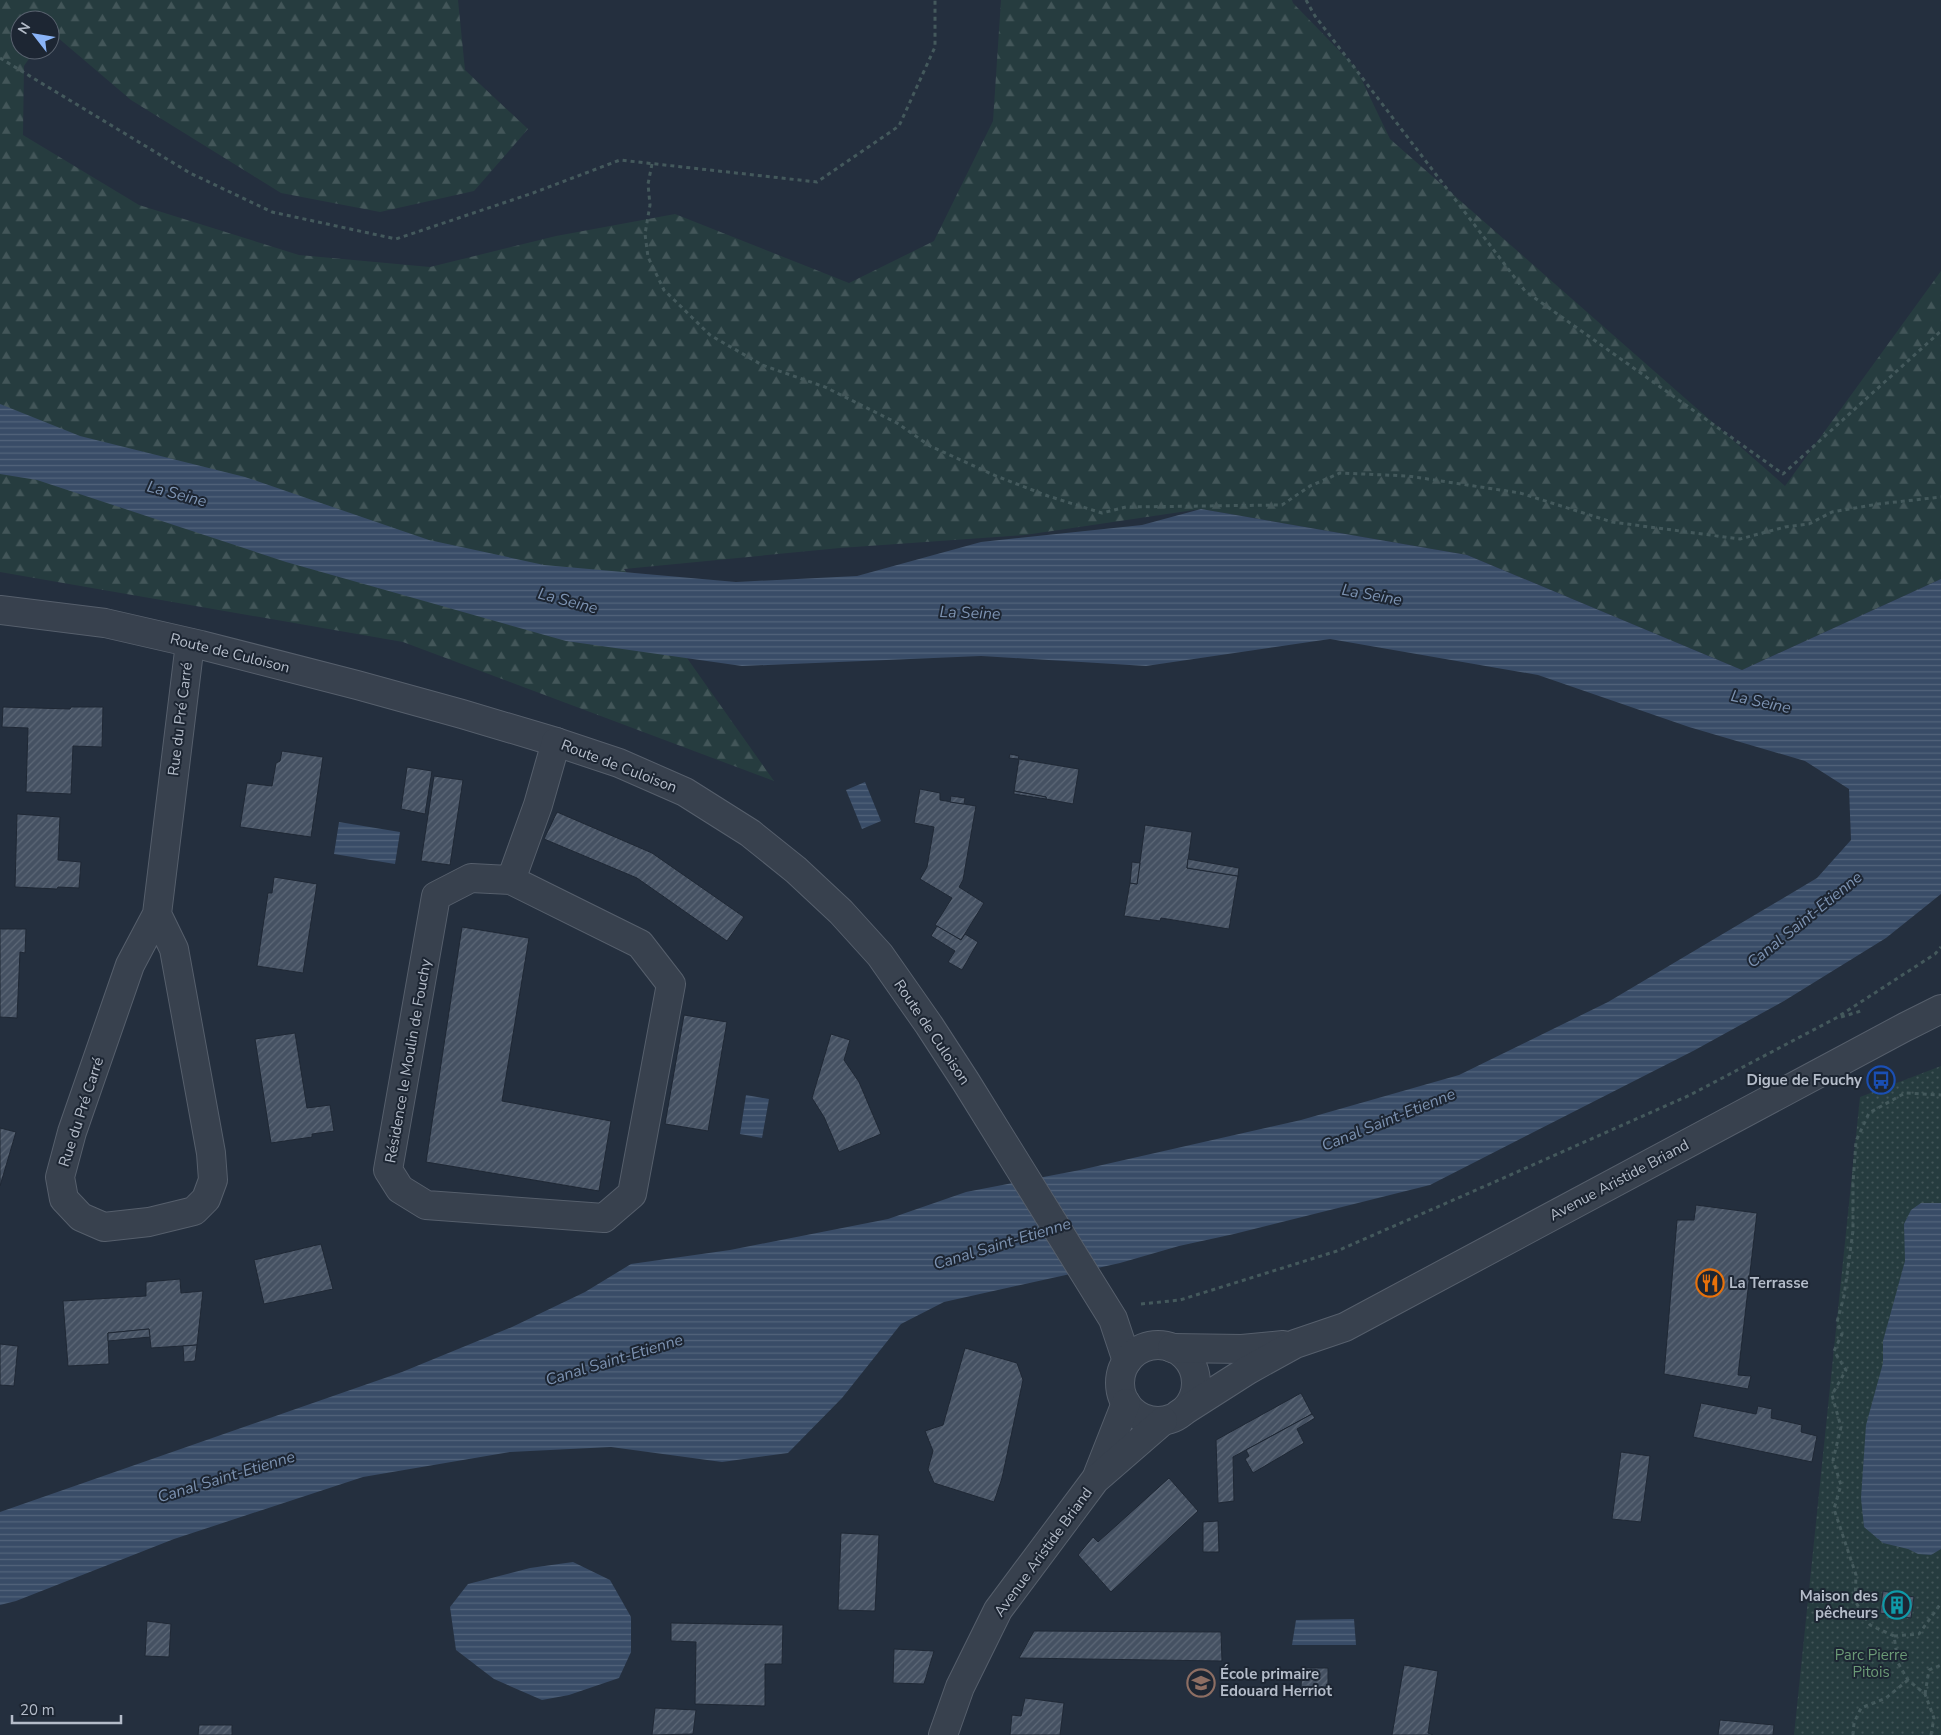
<svg xmlns="http://www.w3.org/2000/svg" width="1941" height="1735" viewBox="0 0 1941 1735" font-family="'Nunito Sans',sans-serif">
<style>
.forest{fill:url(#forest-firs)}
.park{fill:url(#park-dots)}
.water{fill:url(#water-rules)}
.building{fill:url(#building-hatch);stroke:#1f2835}
.lines{fill:none;stroke-linecap:round;stroke-linejoin:round}
.minor-casing{stroke:#565f6c;stroke-width:30}
.path{stroke:#44595c;stroke-width:3;stroke-dasharray:4 4;stroke-linecap:butt}
.minor{stroke:#38414e;stroke-width:28}
.labels{text-anchor:middle;stroke-width:4;stroke-linejoin:round;paint-order:stroke}
.street-label{font-size:15px;fill:#b4bcc9;stroke:#1d2633}
.poi-label{font-size:15px;font-weight:bold;fill:#b4bcc9;stroke:#1d2633;text-anchor:end}
.park-label{font-size:15px;fill:#6b9a76;stroke:#1d2633}
.water-label{font-size:16px;font-style:italic;fill:#7c92b1;stroke:#1d2633}
</style>
<defs>
<pattern id="forest-firs" width="22" height="20" patternUnits="userSpaceOnUse" patternTransform="scale(1.25)"><rect width="22" height="20" fill="#263c3f"/><path d="M5 1l3.5 6h-7zM16 11l3.5 6h-7z" fill="#435659"/></pattern>
<pattern id="park-dots" width="8" height="8" patternUnits="userSpaceOnUse" patternTransform="scale(1.25)"><rect width="8" height="8" fill="#263c3f"/><path d="M2 2h.1M6 6h.1" fill="none" stroke="#435659" stroke-width="1.8" stroke-linecap="round"/></pattern>
<pattern id="water-rules" width="6" height="5" patternUnits="userSpaceOnUse" patternTransform="scale(1.25)"><rect width="6" height="5" fill="#394c67"/><path d="M0 2.5h6" fill="none" stroke="#53647b"/></pattern>
<pattern id="building-hatch" width="6" height="6" patternUnits="userSpaceOnUse" patternTransform="scale(1.25)"><rect width="6" height="6" fill="#455162"/><path d="M-1 1l2-2M0 6l6-6M5 7l2-2" fill="none" stroke="#5d6877"/></pattern>
</defs>
<rect width="100%" height="100%" fill="#242f3e"/>
<polygon class="forest" points="0,0 458,0 465,70 528,129 474,191 380,212 281,193 131,100 50,31 50,20 20,20 20,50 35,50 24,66 23,135 139,205 299,255 430,267 556,236 675,214 849,283 934,241 993,121 1001,0 1292,0 1293,3 1356,68 1390,139 1785,486 1941,271 1941,579 1742,670 1467,555 1201,509 1025,535 840,548 624,569 774,781 403,642 0,572"/>
<polygon class="park" points="1941,1066 1941,1735 1794,1735 1860,1097"/>
<g class="water">
<polygon points="0,404 80,436 245,477 429,540 544,565 736,582 857,576 981,542 1142,525 1201,509 1467,555 1742,670 1941,579 1941,894 1886,938 1784,1001 1695,1050 1430,1185 1234,1234 1179,1246 1120,1263 944,1302 901,1324 842,1398 788,1453 722,1462 611,1447 510,1452 363,1477 174,1539 16,1601 0,1605 0,1512 402,1372 512,1327 585,1292 631,1264 730,1250 888,1219 966,1192 1080,1170 1301,1120 1459,1075 1608,1002 1817,878 1851,840 1849,789 1805,761 1689,727 1538,675 1330,639 1146,666 981,656 742,666 566,641 286,562 37,480 0,474"/>
<polygon points="865,782 881,821 862,829 846,790"/>
<polygon points="339,822 400,832 395,864 334,854"/>
<polygon points="746,1095 769,1099 762,1138 740,1134"/>
<polygon points="1921,1203 1941,1203 1941,1549 1931,1555 1918,1554 1908,1549 1883,1543 1864,1527 1861,1498 1866,1425 1883,1363 1883,1341 1905,1261 1904,1224 1911,1210"/>
<polygon points="573,1562 610,1580 631,1617 631,1652 619,1678 569,1695 542,1700 494,1679 456,1650 450,1607 468,1584 530,1568"/>
<polygon points="1354,1619 1356,1645 1292,1645 1296,1620"/>
</g>
<g class="building">
<polygon points="3,707 70,709 71,707 103,707 102,747 73,746 71,794 26,792 28,728 2,727"/>
<polygon points="282,751 323,757 311,837 240,827 247,783 272,786 276,763 280,761"/>
<polygon points="1010,754 1019,756 1018,759 1009,758"/>
<polygon points="1019,759 1079,769 1073,804 1046,799 1046,797 1014,791"/>
<polygon points="407,767 432,771 425,814 401,809"/>
<polygon points="434,776 463,780 450,865 421,861"/>
<polygon points="920,789 940,793 940,800 976,806 963,880 959,887 984,903 961,940 935,925 952,898 920,879 927,867 934,827 914,823"/>
<polygon points="1014,791 1046,797 1046,799 1014,794"/>
<polygon points="951,796 965,798 964,804 950,802"/>
<polygon points="557,812 652,853 744,917 727,941 637,878 544,839"/>
<polygon points="17,814 60,817 58,860 81,862 79,888 58,887 57,889 15,887"/>
<polygon points="1145,825 1192,832 1187,868 1238,876 1229,929 1161,918 1160,921 1124,916 1130,883 1137,884"/>
<polygon points="1188,859 1239,868 1238,876 1187,868"/>
<polygon points="1132,862 1140,863 1137,884 1130,883"/>
<polygon points="274,877 317,884 303,973 257,966 268,893 272,893"/>
<polygon points="937,926 961,940 965,934 978,942 962,970 948,962 955,951 931,936"/>
<polygon points="462,927 529,938 502,1101 611,1121 599,1191 426,1162"/>
<polygon points="0,929 26,929 25,953 20,952 17,1018 0,1017"/>
<polygon points="684,1015 727,1022 708,1131 665,1124"/>
<polygon points="295,1033 307,1108 330,1105 334,1131 312,1134 312,1137 271,1143 255,1039"/>
<polygon points="831,1034 850,1040 844,1060 859,1082 881,1134 839,1152 824,1117 812,1098"/>
<polygon points="0,1128 16,1132 0,1186"/>
<polygon points="1696,1205 1757,1213 1738,1375 1751,1376 1748,1389 1664,1374 1677,1220 1694,1220"/>
<polygon points="321,1244 333,1289 264,1304 254,1260"/>
<polygon points="180,1279 181,1293 203,1291 197,1345 151,1348 149,1329 108,1333 109,1364 68,1366 63,1301 146,1296 146,1282"/>
<polygon points="149,1329 150,1337 108,1341 108,1333"/>
<polygon points="0,1344 18,1346 14,1386 0,1385"/>
<polygon points="197,1345 195,1361 184,1362 183,1346"/>
<polygon points="965,1348 1017,1363 1023,1380 1002,1478 994,1502 934,1483 928,1469 933,1451 925,1431 943,1425"/>
<polygon points="1301,1393 1312,1414 1233,1457 1234,1501 1218,1503 1216,1440"/>
<polygon points="1701,1403 1756,1414 1758,1406 1772,1409 1771,1418 1802,1425 1801,1432 1817,1436 1812,1462 1693,1437"/>
<polygon points="1312,1414 1315,1418 1297,1429 1304,1443 1253,1473 1245,1459 1249,1456 1246,1450"/>
<polygon points="1621,1452 1650,1456 1641,1522 1612,1519"/>
<polygon points="1169,1478 1198,1511 1111,1592 1078,1555 1093,1537 1098,1542"/>
<polygon points="1218,1521 1219,1552 1203,1552 1203,1522"/>
<polygon points="841,1533 879,1535 875,1611 838,1610"/>
<polygon points="1883,1591 1914,1597 1911,1618 1880,1613"/>
<polygon points="147,1621 171,1624 169,1657 145,1656"/>
<polygon points="671,1623 783,1625 782,1664 765,1664 765,1706 695,1704 696,1642 671,1641"/>
<polygon points="1034,1631 1221,1632 1222,1661 1019,1658"/>
<polygon points="894,1649 934,1651 924,1684 893,1683"/>
<polygon points="1404,1665 1438,1671 1428,1733 1433,1735 1392,1735"/>
<polygon points="1302,1668 1328,1668 1328,1688 1301,1688"/>
<polygon points="1025,1698 1064,1703 1060,1735 1010,1735 1012,1715 1021,1716"/>
<polygon points="655,1708 696,1710 693,1734 652,1735"/>
<polygon points="1720,1720 1774,1725 1773,1735 1718,1735"/>
<polygon points="199,1725 232,1725 232,1735 198,1735"/>
</g>
<g class="lines">
<g class="minor-casing">
<g id="minor">
<polyline points="0,610 105,623 201,645 357,685 462,714 556,742 619,763 685,792 750,833 796,870 841,912 880,955 929,1025 966,1082 1113,1319 1127,1361"/>
<polyline points="511,880 471,878 436,896 388,1170 400,1189 426,1205 604,1218 632,1194 671,984 640,944 511,880 538,805 556,742"/>
<polyline points="157,914 174,949 211,1153 213,1180 206,1199 194,1211 149,1222 104,1227 81,1217 64,1199 60,1177 72,1132 130,965 157,914 190,643"/>
<circle cx="1158" cy="1383" r="38"/>
<polyline points="1172,1348 1242,1349 1283,1345"/>
<polyline points="1179,1414 1248,1370 1295,1344 1345,1327 1905,1027 1941,1009"/>
<polyline points="1098,1474 1126,1403"/>
<polyline points="943,1735 960,1687 998,1610 1095,1480 1163,1421"/>
</g>
</g>
<g class="path">
<polyline points="1306,0 1315,16 1525,291 1783,474 1941,331"/>
<polyline points="0,58 190,173 272,212 396,239 533,193 620,160 817,182 899,126 935,47 935,0"/>
<polyline points="652,164 648,184 650,205 645,234 648,257 664,290 710,335 762,365 825,387 897,423 930,446 996,476 1048,496 1102,513 1126,507 1282,505 1310,486 1340,473 1408,476 1520,493 1612,522 1740,539 1785,527 1809,524 1832,512 1878,504 1941,497"/>
<polyline points="1841,1017 1861,1011"/>
<polyline points="1141,1304 1180,1300 1337,1251 1499,1180 1690,1095 1836,1018 1935,954 1941,947"/>
<polyline points="1894,1636 1919,1634 1941,1603"/>
<polyline points="1925,1694 1929,1670 1941,1665"/>
<polyline points="1853,1735 1854,1723 1861,1708 1886,1698 1908,1680"/>
<polyline points="1931,1735 1934,1718 1925,1694 1908,1680 1898,1663 1894,1636 1870,1625 1855,1601 1856,1575 1834,1509 1841,1485 1833,1460 1841,1427 1832,1395 1846,1370 1834,1351 1842,1334 1837,1322 1844,1296 1853,1231 1853,1184 1856,1141 1869,1113 1905,1093 1941,1095"/>
</g>
<use href="#minor" class="minor"/>
</g>
<defs>
<g id="bus-ring" transform="scale(1.4375)"><circle r="9.5" fill="#1d2633" stroke="#1a4fb4" stroke-width="1.5"/><path d="M-5-6H5V4H4V6H2V4H-2V6H-4V4H-5ZM-3.5-4V0h7V-4ZM-3.5 1.2v1.5H-2V1.2ZM2 1.2v1.5H3.5V1.2Z" fill="#1a4fb4"/></g>
<g id="restaurant-ring" transform="scale(1.4375)"><circle r="9.5" fill="#1d2633" stroke="#e8710a" stroke-width="1.5"/><path d="M-5-6h1v4h1v-4h1v4h1v-4h1v5L-1.5 .5V6h-2V.5L-5-1ZM5-6V6H3V1.5H1.5Q1.5-4 5-6Z" fill="#e8710a"/></g>
<g id="building-ring" transform="scale(1.4375)"><circle r="9.5" fill="#1d2633" stroke="#0f9aa8" stroke-width="1.5"/><path d="M-4-6H4V6H1V3H-1V6H-4ZM-2.5-4.3h1.7v1.8h-1.7ZM.8-4.3h1.7v1.8H.8ZM-2.5-1h1.7V.8h-1.7ZM.8-1h1.7V.8H.8Z" fill="#0f9aa8"/></g>
<g id="school-ring" transform="scale(1.4375)"><circle r="9.5" fill="#1d2633" stroke="#8d6e63" stroke-width="1.5"/><path d="M0-5L7-2L0 1L-7-2ZM-4 1L0 2.5L4 1V4Q0 6-4 4Z" fill="#8d6e63"/></g>
</defs>
<g fill-rule="evenodd">
<use href="#bus-ring" x="1881" y="1080"/>
<use href="#restaurant-ring" x="1710" y="1283"/>
<use href="#building-ring" x="1897" y="1605"/>
<use href="#school-ring" x="1201" y="1683"/>
</g>
<g class="labels">
<g class="street-label">
<text transform="translate(230 653) rotate(14)" y="5">Route de Culoison</text>
<text transform="translate(180 719) rotate(-83)" y="5">Rue du Pré Carré</text>
<text transform="translate(619 766) rotate(21)" y="5">Route de Culoison</text>
<text transform="translate(932 1032) rotate(56)" y="5">Route de Culoison</text>
<text transform="translate(408 1061) rotate(-80)" y="5">Résidence le Moulin de Fouchy</text>
<text transform="translate(81 1112) rotate(-72)" y="5">Rue du Pré Carré</text>
<text transform="translate(1619 1180) rotate(-28)" y="5">Avenue Aristide Briand</text>
<text transform="translate(1043 1552) rotate(-54)" y="5">Avenue Aristide Briand</text>
</g>
<g class="poi-label">
<text x="1862" y="1085">Digue de Fouchy</text>
<text x="1729" y="1288" text-anchor="start">La Terrasse</text>
<text x="1878" y="1601">Maison des<tspan x="1878" dy="17">pêcheurs</tspan></text>
<text x="1220" y="1679" text-anchor="start">École primaire<tspan x="1220" dy="17">Edouard Herriot</tspan></text>
</g>
<g class="park-label">
<text x="1871" y="1660">Parc Pierre<tspan x="1871" dy="17">Pitois</tspan></text>
</g>
<g class="water-label">
<text transform="translate(177 493) rotate(15)" y="6">La Seine</text>
<text transform="translate(1372 594) rotate(10)" y="6">La Seine</text>
<text transform="translate(568 600) rotate(15)" y="6">La Seine</text>
<text transform="translate(970 612) rotate(2)" y="6">La Seine</text>
<text transform="translate(1761 701) rotate(12)" y="6">La Seine</text>
<text transform="translate(1804 919) rotate(-39)" y="6">Canal Saint-Etienne</text>
<text transform="translate(1388 1119) rotate(-22)" y="6">Canal Saint-Etienne</text>
<text transform="translate(1002 1243) rotate(-17)" y="6">Canal Saint-Etienne</text>
<text transform="translate(614 1359) rotate(-17)" y="6">Canal Saint-Etienne</text>
<text transform="translate(226 1476) rotate(-17)" y="6">Canal Saint-Etienne</text>
</g>
</g>
<g transform="translate(35 35) rotate(301)"><circle r="24" fill="#1d2633" stroke="#59626f"/>
<path d="M0-4L9 19L0 12L-9 19Z" fill="#8ab4f8"/>
<text y="-8" font-size="14" font-weight="bold" text-anchor="middle" fill="#b4bcc9">N</text>
</g>
<path d="M12 1715v8h109v-8" fill="none" stroke="#b4bcc9" stroke-width="2.5"/>
<text x="20" y="1715" font-size="15" fill="#b4bcc9" stroke="#1d2633" stroke-width="4" paint-order="stroke">20 m</text>
</svg>
